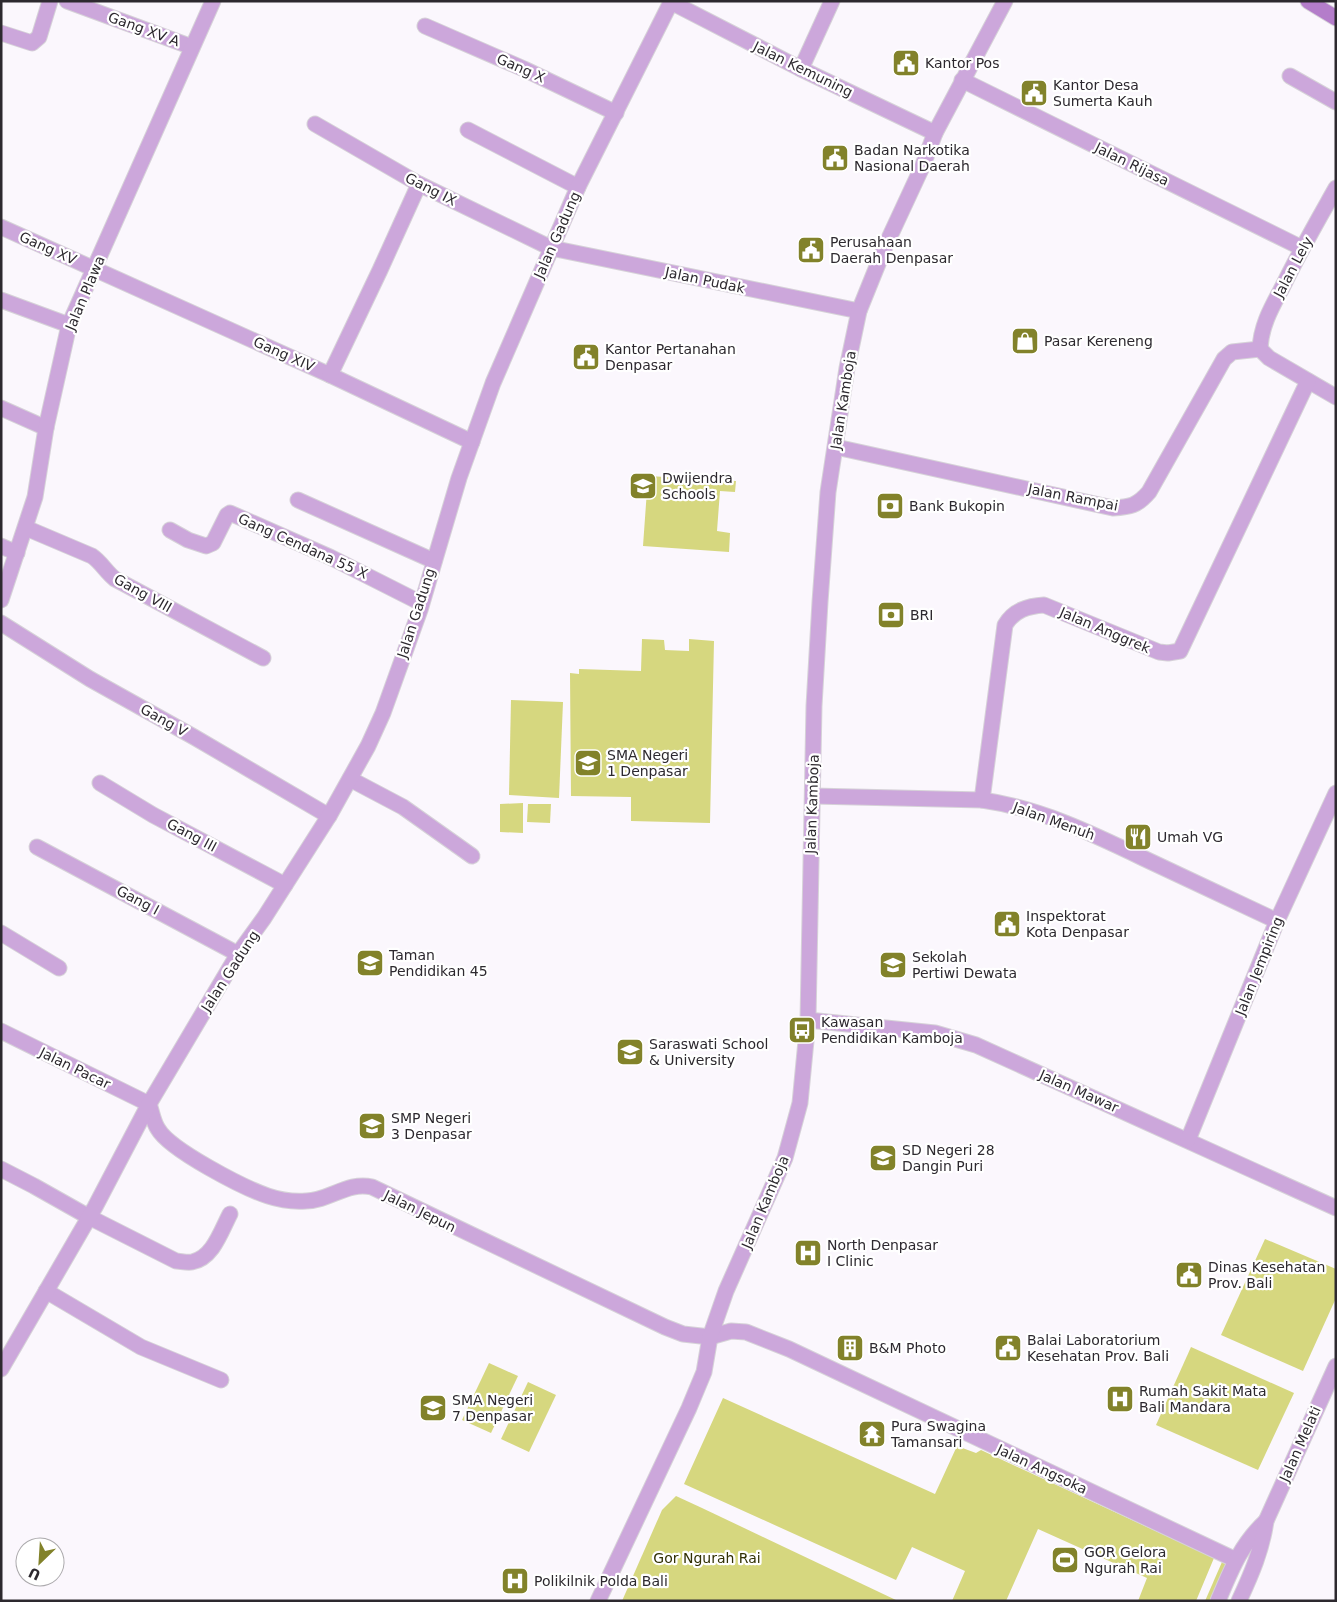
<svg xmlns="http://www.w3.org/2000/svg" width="1337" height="1602" viewBox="0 0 1337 1602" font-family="'DejaVu Sans',sans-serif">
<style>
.green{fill:#d6d77f}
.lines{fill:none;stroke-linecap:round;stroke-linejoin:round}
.minor-casing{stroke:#d6d2d8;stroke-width:17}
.tertiary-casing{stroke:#d6d2d8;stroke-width:17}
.secondary-casing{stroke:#d6d2d8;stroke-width:17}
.minor{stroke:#cca7db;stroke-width:15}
.tertiary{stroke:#cca7db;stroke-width:15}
.secondary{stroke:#b47dca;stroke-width:15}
.labels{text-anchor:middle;stroke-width:4.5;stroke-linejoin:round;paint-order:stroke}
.street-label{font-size:14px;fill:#2d292f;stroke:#fff}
.poi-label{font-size:14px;fill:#2d292f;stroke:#fff;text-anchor:start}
.park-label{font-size:14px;fill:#313004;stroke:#fff}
</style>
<rect width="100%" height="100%" fill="#fbf7fd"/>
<g class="green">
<polygon points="648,476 736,481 735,492 720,491 717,531 730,533 729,552 643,546"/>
<polygon points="642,639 664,640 665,650 689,651 689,639 714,641 710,823 631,821 631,797 571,796 570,673 579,674 579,669 641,671"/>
<polygon points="511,700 563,702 559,798 509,795"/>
<polygon points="523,803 523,833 500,832 500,804"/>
<polygon points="528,804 551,804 550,823 527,822"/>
<polygon points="1265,1239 1336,1269 1336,1298 1303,1371 1221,1335"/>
<polygon points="1191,1347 1294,1393 1258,1470 1156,1425"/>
<polygon points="489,1363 518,1376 491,1433 462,1420"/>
<polygon points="528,1382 556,1395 529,1452 501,1439"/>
<polygon points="723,1398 935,1494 957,1446 976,1453 981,1450 1214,1558 1196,1601 1138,1601 1147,1578 1038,1529 1006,1601 952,1601 965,1571 912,1547 896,1580 684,1484"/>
<polygon points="676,1496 702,1508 898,1601 622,1601 662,1510"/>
<polygon points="1222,1562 1228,1564 1212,1601 1205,1601"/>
</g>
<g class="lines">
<g class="minor-casing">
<g id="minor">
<polyline points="67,1 192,47"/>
<polyline points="671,2 801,69 935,133"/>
<polyline points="425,26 524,69 616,113"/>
<polyline points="1,33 32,43 39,37 50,1"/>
<polyline points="801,69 832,1"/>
<polyline points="1290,76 1336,102"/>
<polyline points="962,80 1302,248"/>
<polyline points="315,124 419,184 551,248 859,311"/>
<polyline points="468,130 578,187"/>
<polyline points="1,227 330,375 472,442"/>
<polyline points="1,300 69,325"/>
<path d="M1260,349C1261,324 1273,305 1284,284C1300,251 1318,220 1336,188"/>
<polyline points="1260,349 1269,358 1336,397"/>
<polyline points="330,375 380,270 419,184"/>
<polyline points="1,408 46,428"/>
<path d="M836,447L1113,508C1130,507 1137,506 1149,492L1224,359L1232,352L1260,349"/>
<polyline points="298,500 434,561"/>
<path d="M26,528L92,556C101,562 106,572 115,579L263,658"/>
<polyline points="170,530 188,540 206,546 213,543 227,515 230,513 330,557 421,603"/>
<polyline points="1,546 17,553"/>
<polyline points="1,623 90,679 194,737 329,816"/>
<polyline points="350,779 403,807 472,856"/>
<polyline points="100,783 153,815 285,885"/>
<path d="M813,796L982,800C1039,808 1091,833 1143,858C1188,879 1232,900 1277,921"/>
<path d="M982,800L1005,625C1014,610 1028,606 1044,605L1159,652L1168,653L1180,651L1308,381"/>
<polyline points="37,847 238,954"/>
<polyline points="1,933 59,968"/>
<polyline points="808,1020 935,1033 976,1045 1336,1208"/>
<polyline points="1,1031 149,1104"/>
<path d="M149,1104C152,1112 153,1122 158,1129C170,1150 244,1188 268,1196C280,1200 293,1202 306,1201C329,1201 348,1181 372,1187L665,1327L683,1334L710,1337L731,1331L746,1332L789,1349L1236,1560"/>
<polyline points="1188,1140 1277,921 1336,793"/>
<path d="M1,1169L34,1186L89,1217L176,1261C180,1261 187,1263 192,1262C213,1258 221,1231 230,1214"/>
<polyline points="46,1291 141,1347 221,1380"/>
<polyline points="1,1369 95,1207 149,1104 238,954 264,918 329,816 368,746 383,713 420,610 459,478 493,383 578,187 671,2"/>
</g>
</g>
<g class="tertiary-casing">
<g id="tertiary">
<polyline points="1,600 35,497 46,428 69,325 213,1"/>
<polyline points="598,1601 689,1408 704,1372 710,1337 726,1291 785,1158 800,1103 808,1020 814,706 820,602 828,492 847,368 859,311 884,249 923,165 935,133 1005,1"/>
<path d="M1218,1601C1231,1570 1241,1544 1266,1521"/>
<path d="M1239,1601C1251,1575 1262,1550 1266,1521L1336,1366"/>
</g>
</g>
<g class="secondary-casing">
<polyline id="secondary" points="1308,1 1336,18"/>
</g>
<use href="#minor" class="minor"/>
<use href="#tertiary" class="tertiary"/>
<use href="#secondary" class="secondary"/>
</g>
<defs>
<g id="civic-square" transform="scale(1.4375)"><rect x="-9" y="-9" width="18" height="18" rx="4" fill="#82822a" stroke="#fff"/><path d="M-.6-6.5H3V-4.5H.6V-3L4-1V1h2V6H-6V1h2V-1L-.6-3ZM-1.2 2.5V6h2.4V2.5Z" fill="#fff"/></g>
<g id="shop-square" transform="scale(1.4375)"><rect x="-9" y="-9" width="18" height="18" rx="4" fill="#82822a" stroke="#fff"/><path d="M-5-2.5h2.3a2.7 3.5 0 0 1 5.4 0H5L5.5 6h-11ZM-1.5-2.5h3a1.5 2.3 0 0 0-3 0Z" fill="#fff"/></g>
<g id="school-square" transform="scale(1.4375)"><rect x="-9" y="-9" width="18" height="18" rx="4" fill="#82822a" stroke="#fff"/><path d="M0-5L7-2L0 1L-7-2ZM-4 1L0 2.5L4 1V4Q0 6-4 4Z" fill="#fff"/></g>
<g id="bank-square" transform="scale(1.4375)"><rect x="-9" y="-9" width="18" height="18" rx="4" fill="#82822a" stroke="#fff"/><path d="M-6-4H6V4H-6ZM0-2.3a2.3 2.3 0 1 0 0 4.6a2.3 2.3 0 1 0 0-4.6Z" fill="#fff"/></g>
<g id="restaurant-square" transform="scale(1.4375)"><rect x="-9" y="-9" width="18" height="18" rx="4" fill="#82822a" stroke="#fff"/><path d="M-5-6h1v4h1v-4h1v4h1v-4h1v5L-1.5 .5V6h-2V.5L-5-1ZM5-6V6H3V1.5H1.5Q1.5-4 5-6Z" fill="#fff"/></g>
<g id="bus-square" transform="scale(1.4375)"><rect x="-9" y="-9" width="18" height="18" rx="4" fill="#82822a" stroke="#fff"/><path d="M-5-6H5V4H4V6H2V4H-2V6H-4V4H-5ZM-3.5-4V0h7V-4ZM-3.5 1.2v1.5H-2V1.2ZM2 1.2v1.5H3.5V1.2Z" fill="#fff"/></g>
<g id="hospital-square" transform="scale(1.4375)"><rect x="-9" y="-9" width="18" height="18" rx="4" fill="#82822a" stroke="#fff"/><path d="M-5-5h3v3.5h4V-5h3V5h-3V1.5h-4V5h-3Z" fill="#fff"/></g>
<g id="building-square" transform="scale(1.4375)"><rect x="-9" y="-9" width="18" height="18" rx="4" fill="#82822a" stroke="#fff"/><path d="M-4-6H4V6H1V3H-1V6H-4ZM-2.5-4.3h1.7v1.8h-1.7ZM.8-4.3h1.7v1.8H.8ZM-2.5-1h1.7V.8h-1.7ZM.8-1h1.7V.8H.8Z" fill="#fff"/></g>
<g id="temple-square" transform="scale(1.4375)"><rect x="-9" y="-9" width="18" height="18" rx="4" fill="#82822a" stroke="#fff"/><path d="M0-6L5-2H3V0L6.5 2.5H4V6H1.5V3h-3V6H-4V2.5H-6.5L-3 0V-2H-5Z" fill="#fff"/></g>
<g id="stadium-square" transform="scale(1.4375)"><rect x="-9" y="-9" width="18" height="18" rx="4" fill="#82822a" stroke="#fff"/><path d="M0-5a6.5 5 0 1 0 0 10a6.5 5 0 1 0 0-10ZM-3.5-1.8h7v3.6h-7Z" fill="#fff"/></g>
</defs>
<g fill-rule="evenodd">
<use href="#civic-square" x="906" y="63"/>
<use href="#civic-square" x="1034" y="93"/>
<use href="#civic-square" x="835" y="158"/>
<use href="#civic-square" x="811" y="250"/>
<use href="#shop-square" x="1025" y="341"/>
<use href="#civic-square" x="586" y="357"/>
<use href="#school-square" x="643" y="486"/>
<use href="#bank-square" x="890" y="506"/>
<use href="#bank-square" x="891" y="615"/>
<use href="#school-square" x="588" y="763"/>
<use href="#restaurant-square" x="1138" y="837"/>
<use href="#civic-square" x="1007" y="924"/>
<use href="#school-square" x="370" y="963"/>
<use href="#school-square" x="893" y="965"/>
<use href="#bus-square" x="802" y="1030"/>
<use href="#school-square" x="630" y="1052"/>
<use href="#school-square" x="372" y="1126"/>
<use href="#school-square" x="883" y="1158"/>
<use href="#hospital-square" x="808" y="1253"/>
<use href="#civic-square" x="1189" y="1275"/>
<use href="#building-square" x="850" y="1348"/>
<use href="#civic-square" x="1008" y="1348"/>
<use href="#hospital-square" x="1120" y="1399"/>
<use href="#school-square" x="433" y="1408"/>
<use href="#temple-square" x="872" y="1434"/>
<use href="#stadium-square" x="1065" y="1560"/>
<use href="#hospital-square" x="515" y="1581"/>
</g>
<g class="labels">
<g class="street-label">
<text transform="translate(144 29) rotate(20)" y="5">Gang XV A</text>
<text transform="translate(521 68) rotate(24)" y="5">Gang X</text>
<text transform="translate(803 69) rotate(26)" y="5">Jalan Kemuning</text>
<text transform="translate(1132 164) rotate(26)" y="5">Jalan Rijasa</text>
<text transform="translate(431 189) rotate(27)" y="5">Gang IX</text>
<text transform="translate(557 235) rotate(-66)" y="5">Jalan Gadung</text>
<text transform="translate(48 248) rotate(24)" y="5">Gang XV</text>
<text transform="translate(1293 267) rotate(-62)" y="5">Jalan Lely</text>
<text transform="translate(705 280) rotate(12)" y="5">Jalan Pudak</text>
<text transform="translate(85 293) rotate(-67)" y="5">Jalan Plawa</text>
<text transform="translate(284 354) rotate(24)" y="5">Gang XIV</text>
<text transform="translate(843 400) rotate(-81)" y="5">Jalan Kamboja</text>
<text transform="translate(1073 497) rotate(11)" y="5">Jalan Rampai</text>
<text transform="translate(303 546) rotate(24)" y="5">Gang Cendana 55 X</text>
<text transform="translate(143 593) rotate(29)" y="5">Gang VIII</text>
<text transform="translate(416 613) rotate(-72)" y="5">Jalan Gadung</text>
<text transform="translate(1105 630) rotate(23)" y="5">Jalan Anggrek</text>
<text transform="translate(164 720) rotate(29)" y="5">Gang V</text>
<text transform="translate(812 804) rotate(-88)" y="5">Jalan Kamboja</text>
<text transform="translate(1054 821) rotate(20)" y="5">Jalan Menuh</text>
<text transform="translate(192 835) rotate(28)" y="5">Gang III</text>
<text transform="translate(138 900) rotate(28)" y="5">Gang I</text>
<text transform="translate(1259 966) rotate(-68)" y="5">Jalan Jempiring</text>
<text transform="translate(230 971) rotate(-57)" y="5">Jalan Gadung</text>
<text transform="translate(75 1068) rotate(26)" y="5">Jalan Pacar</text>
<text transform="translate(1079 1091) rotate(24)" y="5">Jalan Mawar</text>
<text transform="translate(765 1202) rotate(-67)" y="5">Jalan Kamboja</text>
<text transform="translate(420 1211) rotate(26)" y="5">Jalan Jepun</text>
<text transform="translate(1300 1444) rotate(-66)" y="5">Jalan Melati</text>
<text transform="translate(1042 1469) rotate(25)" y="5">Jalan Angsoka</text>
</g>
<g class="poi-label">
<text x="925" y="68">Kantor Pos</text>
<text x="1053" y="90">Kantor Desa<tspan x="1053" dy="16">Sumerta Kauh</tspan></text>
<text x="854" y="155">Badan Narkotika<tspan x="854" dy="16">Nasional Daerah</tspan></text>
<text x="830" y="247">Perusahaan<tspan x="830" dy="16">Daerah Denpasar</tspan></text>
<text x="1044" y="346">Pasar Kereneng</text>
<text x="605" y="354">Kantor Pertanahan<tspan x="605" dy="16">Denpasar</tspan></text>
<text x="662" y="483">Dwijendra<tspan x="662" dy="16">Schools</tspan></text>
<text x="909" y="511">Bank Bukopin</text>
<text x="910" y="620">BRI</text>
<text x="607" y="760">SMA Negeri<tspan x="607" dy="16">1 Denpasar</tspan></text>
<text x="1157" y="842">Umah VG</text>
<text x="1026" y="921">Inspektorat<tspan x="1026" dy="16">Kota Denpasar</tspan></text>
<text x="389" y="960">Taman<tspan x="389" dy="16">Pendidikan 45</tspan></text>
<text x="912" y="962">Sekolah<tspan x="912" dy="16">Pertiwi Dewata</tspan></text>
<text x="821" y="1027">Kawasan<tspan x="821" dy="16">Pendidikan Kamboja</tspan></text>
<text x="649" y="1049">Saraswati School<tspan x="649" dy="16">&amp; University</tspan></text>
<text x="391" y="1123">SMP Negeri<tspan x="391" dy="16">3 Denpasar</tspan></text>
<text x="902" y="1155">SD Negeri 28<tspan x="902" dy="16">Dangin Puri</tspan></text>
<text x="827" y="1250">North Denpasar<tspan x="827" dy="16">I Clinic</tspan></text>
<text x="1208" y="1272">Dinas Kesehatan<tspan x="1208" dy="16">Prov. Bali</tspan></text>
<text x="1027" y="1345">Balai Laboratorium<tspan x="1027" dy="16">Kesehatan Prov. Bali</tspan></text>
<text x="869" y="1353">B&amp;M Photo</text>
<text x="1139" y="1396">Rumah Sakit Mata<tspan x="1139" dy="16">Bali Mandara</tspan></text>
<text x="452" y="1405">SMA Negeri<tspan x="452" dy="16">7 Denpasar</tspan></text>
<text x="891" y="1431">Pura Swagina<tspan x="891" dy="16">Tamansari</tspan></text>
<text x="1084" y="1557">GOR Gelora<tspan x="1084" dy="16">Ngurah Rai</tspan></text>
<text x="534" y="1586">Polikilnik Polda Bali</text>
</g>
<g class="park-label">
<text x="707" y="1563">Gor Ngurah Rai</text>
</g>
</g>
<rect width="1337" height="1602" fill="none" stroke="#2d292f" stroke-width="5"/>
<g transform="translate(40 1562) rotate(205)"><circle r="24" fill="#ffffff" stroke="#aba9ac"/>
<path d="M0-4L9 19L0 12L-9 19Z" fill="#82822a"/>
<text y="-8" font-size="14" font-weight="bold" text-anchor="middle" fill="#2d292f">U</text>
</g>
</svg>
